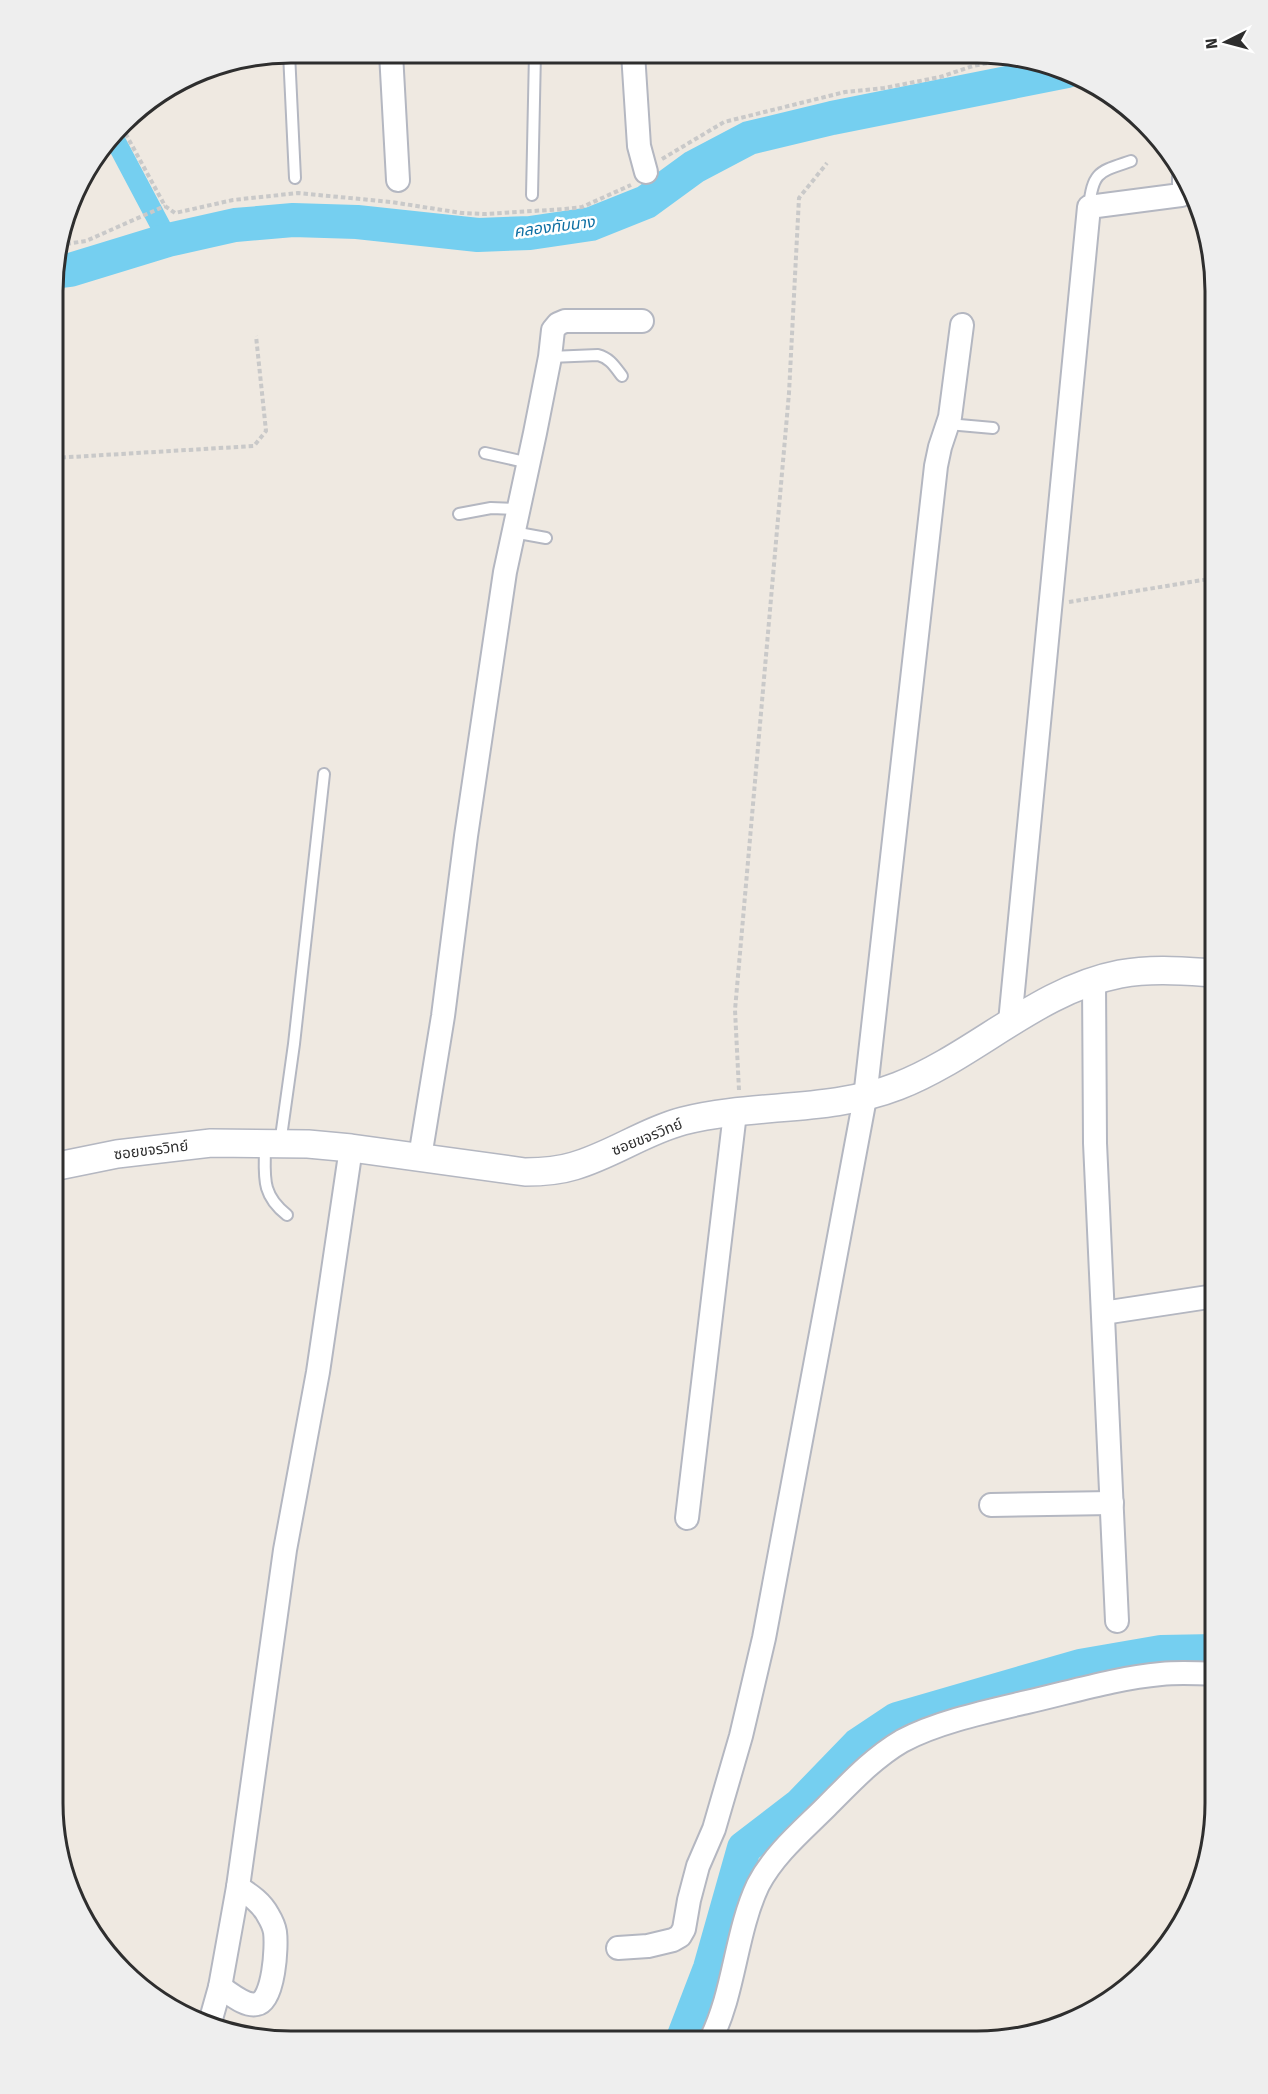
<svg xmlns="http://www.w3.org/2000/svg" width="1268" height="2094" viewBox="0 0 1268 2094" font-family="'Fira Sans','Noto Sans Thai',sans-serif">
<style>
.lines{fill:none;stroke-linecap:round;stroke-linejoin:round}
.canal{stroke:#75cff0;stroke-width:20}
.river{stroke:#75cff0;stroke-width:34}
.service-casing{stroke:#b4b7c1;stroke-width:14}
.minor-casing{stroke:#b4b7c1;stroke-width:26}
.tertiary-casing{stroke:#b4b7c1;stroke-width:30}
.path{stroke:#c9c9c9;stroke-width:4;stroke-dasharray:4.5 3;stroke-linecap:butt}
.service{stroke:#fff;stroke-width:10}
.minor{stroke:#fff;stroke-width:22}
.tertiary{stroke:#fff;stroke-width:27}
.labels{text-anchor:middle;stroke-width:5;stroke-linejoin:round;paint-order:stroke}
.street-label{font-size:15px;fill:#2e2e2e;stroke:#fff}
.water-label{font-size:16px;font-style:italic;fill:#0d6fa3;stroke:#fff}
.rim{fill:none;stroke:#2e2e2e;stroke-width:3}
</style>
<rect width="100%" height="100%" fill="#efe9e1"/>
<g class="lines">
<polyline class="canal" points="114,138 168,240"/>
<g class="river">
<polyline points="54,272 70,270 168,240 235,225 293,220 357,222 478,235 530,233 591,224 646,202 694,167 749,138 832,118 1067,71"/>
<polyline points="682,2041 710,1968 744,1848 800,1805 858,1745 897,1719 1080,1666 1161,1652 1215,1651"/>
</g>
<g class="service-casing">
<g id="service">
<polyline points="289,53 295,178"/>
<polyline points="532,195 535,53"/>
<path d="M1089,207C1093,171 1099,172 1131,161"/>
<path d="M550,357L598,355C610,358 615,367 622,376"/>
<polyline points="948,424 993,428"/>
<polyline points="485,453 529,463"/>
<polyline points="459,514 491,508 519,509"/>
<polyline points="513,532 546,538"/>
<polyline points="280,1144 294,1044 324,774"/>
<path d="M265,1145C265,1175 260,1194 287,1215"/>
</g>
</g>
<g class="minor-casing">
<g id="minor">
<polyline points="391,53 398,180"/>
<polyline points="633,53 639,146 646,172"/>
<polyline points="1094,981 1095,1143 1117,1621"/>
<polyline points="1010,1022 1089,207 1181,195 1184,190 1184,177"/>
<polyline points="420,1157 443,1016 466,836 505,572 535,433 550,357 553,330 558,324 565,321 642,321"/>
<polyline points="1103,1313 1215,1296"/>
<polyline points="991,1505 1112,1503"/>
<polyline points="687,1518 735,1113"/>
<polyline points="618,1948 648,1946 673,1940 680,1936 684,1929 689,1900 698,1866 714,1829 741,1736 764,1638 865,1098 936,466 940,447 950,417 962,325"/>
<path d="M220,1987C230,1993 245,2007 257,2004C274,2001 277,1946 275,1932C274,1926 271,1920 268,1915C261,1902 250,1895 238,1887"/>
<polyline points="209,2026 220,1987 238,1887 285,1550 318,1372 351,1148"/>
<path d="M710,2041C735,1992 735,1934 758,1885C774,1854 803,1830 827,1806C850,1783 873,1758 902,1741C937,1722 989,1711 1027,1702C1071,1692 1116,1678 1161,1674C1179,1672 1197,1673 1215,1674"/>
</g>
</g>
<g class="tertiary-casing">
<path id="tertiary" d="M53,1167L117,1154L211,1143L308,1144L351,1148L525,1172C542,1172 558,1171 574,1166C612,1155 645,1131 683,1121C754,1103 829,1113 898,1086C975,1056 1037,990 1120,974C1152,968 1184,971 1215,973"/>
</g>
<g class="path">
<polyline points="122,127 165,206 175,213 233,200 298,193 391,202 462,213 485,214 565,209 582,207 631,185"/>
<polyline points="662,159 724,122 845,92 884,88 940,77 973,66 1017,57"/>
<polyline points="59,245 86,241 165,206"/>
<polyline points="54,458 254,446 266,431 256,336"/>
<polyline points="1069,602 1215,578"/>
<polyline points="739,1090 735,1010 789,393 799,198 827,163"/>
</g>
<use href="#service" class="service"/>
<use href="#minor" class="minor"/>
<use href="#tertiary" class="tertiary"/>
</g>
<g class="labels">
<g class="street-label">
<text transform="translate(647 1137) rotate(-22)" y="5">ซอยขจรวิทย์</text>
<text transform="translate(151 1150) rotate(-7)" y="5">ซอยขจรวิทย์</text>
</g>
<g class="water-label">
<text transform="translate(554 226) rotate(-7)" y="6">คลองทับนาง</text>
</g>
</g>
<path d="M0 0H1268V2094H0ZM291 63H977A228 228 0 0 1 1205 291V1803A228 228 0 0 1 977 2031H291A228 228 0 0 1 63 1803V291A228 228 0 0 1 291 63Z" fill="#eee" fill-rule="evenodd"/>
<path class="rim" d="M291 63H977A228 228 0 0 1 1205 291V1803A228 228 0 0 1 977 2031H291A228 228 0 0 1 63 1803V291A228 228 0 0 1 291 63Z"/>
<g transform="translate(1226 42) rotate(264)" stroke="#ffffff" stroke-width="4.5" paint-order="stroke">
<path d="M0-4.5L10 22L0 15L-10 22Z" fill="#2e2e2e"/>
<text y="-9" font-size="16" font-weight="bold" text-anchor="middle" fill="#2e2e2e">N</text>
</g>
</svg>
